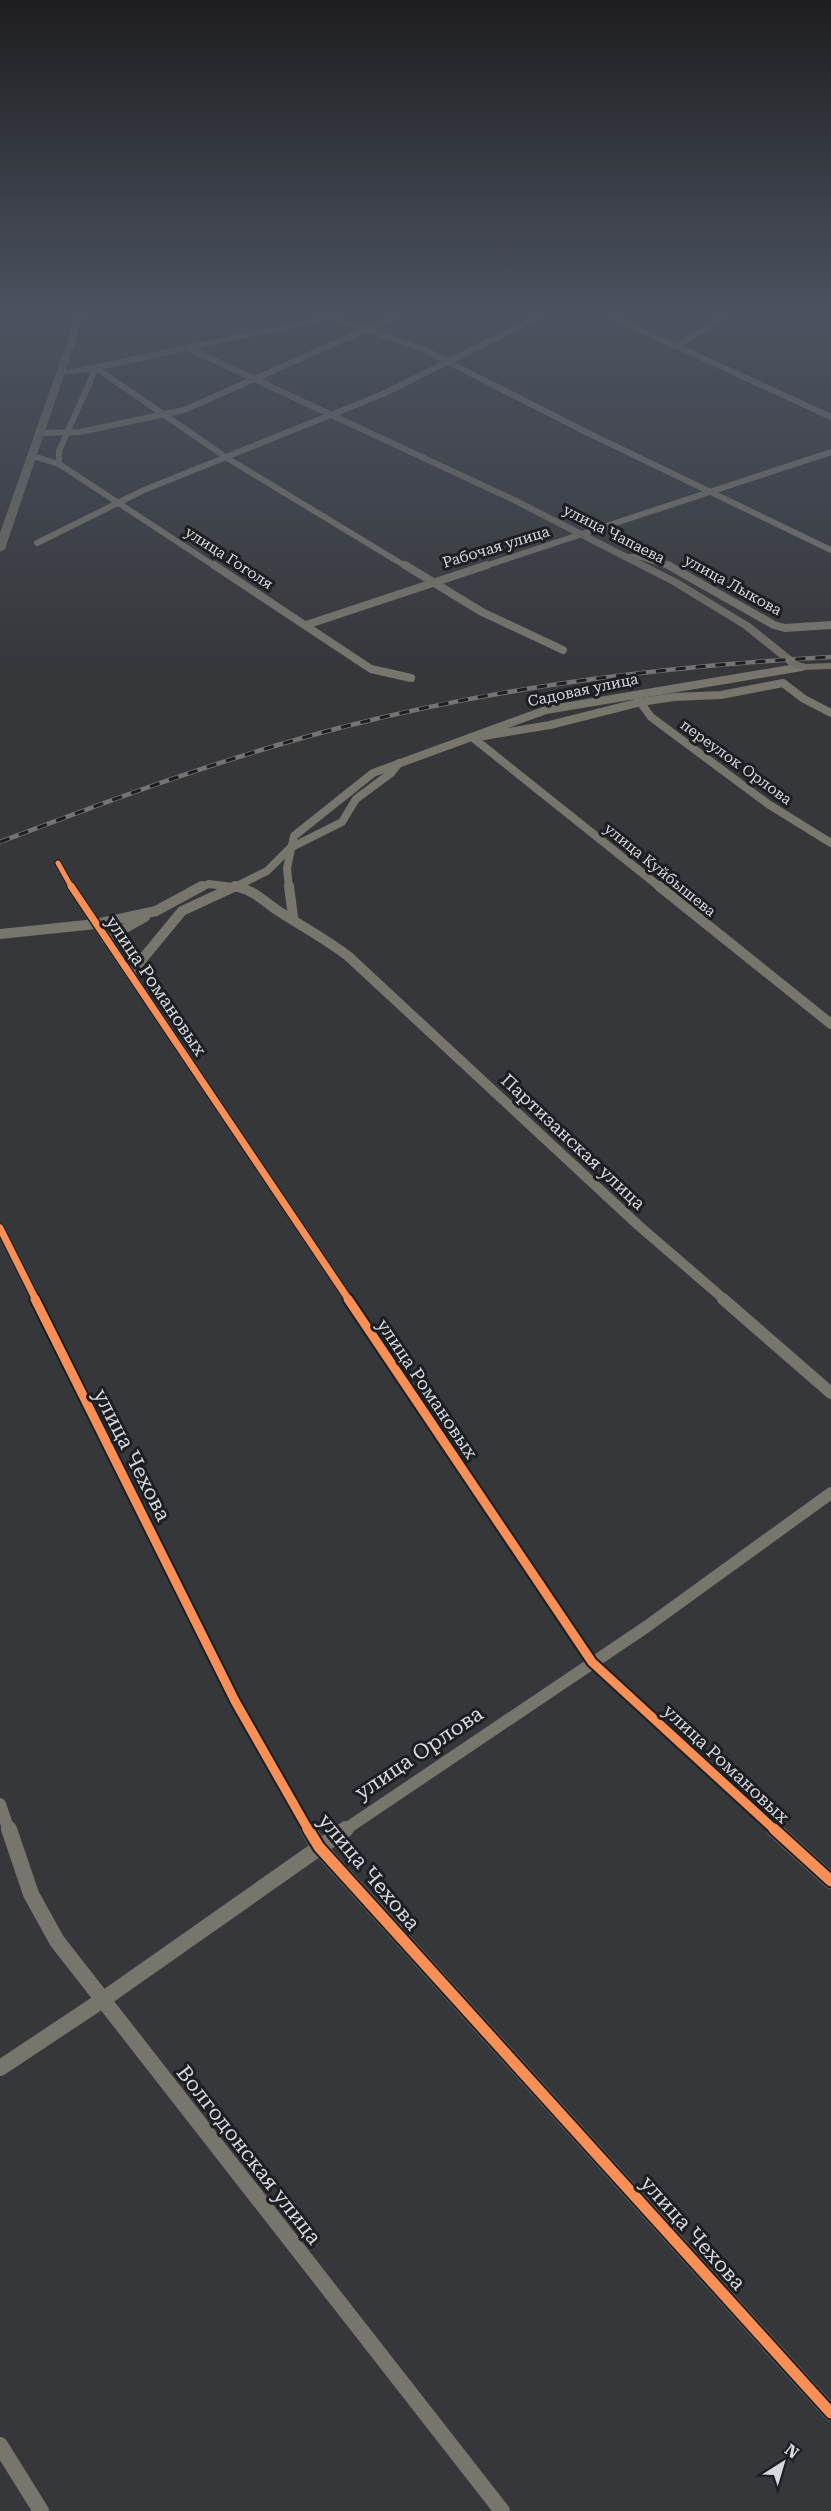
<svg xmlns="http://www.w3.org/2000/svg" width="831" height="2511" viewBox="0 0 831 2511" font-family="'Roboto Serif',serif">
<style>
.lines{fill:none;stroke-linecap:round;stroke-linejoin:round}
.street-far4{stroke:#78756d;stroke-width:6}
.street-far3{stroke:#78756d;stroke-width:8}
.street-far2{stroke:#78756d;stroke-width:10}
.street-far1{stroke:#78756d;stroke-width:12}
.street{stroke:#78756d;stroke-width:16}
.secondary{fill:#726e67;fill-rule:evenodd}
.primary{fill:#6f6d66;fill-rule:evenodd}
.rail-casing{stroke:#767472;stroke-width:4.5}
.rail{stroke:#1c1e21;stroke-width:3;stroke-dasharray:10;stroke-linecap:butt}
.cycleway-far3-casing{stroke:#1c1e21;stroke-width:8}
.cycleway-far2-casing{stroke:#1c1e21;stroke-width:10}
.cycleway-far1-casing{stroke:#1c1e21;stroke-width:13}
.cycleway-casing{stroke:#1c1e21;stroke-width:15}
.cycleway-far3{stroke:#f78f57;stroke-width:5}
.cycleway-far2{stroke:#f78f57;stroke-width:7}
.cycleway-far1{stroke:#f78f57;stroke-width:9}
.cycleway{stroke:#f78f57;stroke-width:11}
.labels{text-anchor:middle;stroke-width:6;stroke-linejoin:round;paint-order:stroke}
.far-street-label{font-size:15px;fill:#d7d9de;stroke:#1c1e21}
.street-label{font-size:18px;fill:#d7d9de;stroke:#1c1e21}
.near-street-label{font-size:21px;fill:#d7d9de;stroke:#1c1e21}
</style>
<rect width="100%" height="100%" fill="#36373b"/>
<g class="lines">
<g class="street-far4">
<polyline points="611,316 831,417"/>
<polyline points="333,318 423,349 586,432 831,550"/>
<polyline points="679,345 725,316"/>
<polyline points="42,433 80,432 184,410 397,316"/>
<polyline points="33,456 59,464 216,567"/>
<polyline points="59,464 59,451 96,368 227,458 407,567"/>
<polyline points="37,543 144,490 383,394 540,316"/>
<polyline points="625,557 641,557 672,567"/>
<polyline points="482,567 831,452"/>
</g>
<g class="street-far3">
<polyline points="214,565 371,669 411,678"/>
<polyline points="405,565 482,612 563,650"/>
<polyline points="668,565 774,625 785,628 831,625"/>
<polyline points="306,625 487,565"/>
<polyline points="638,699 651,717 768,804 831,843"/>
<polyline points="484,736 550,725 641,702 674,697 721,695 783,683 804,699 831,713"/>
<polyline points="472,737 661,888"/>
<polyline points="58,863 72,888"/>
<polyline points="197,888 209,884 241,888"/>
<polyline points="233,888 267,871 290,848 342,822 356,799 391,773 399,763"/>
<polyline points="289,888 287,868 294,836 373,773 546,710 802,667"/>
</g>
<g class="street-far2">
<polyline points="71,886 349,1300"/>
<path d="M235,886C258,892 261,900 280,912C303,927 326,939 348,956L638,1225L725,1300"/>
<polyline points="289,886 293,917"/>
<polyline points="659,886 831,1024"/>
<polyline points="0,934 96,924 156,911 202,886"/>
<polyline points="106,939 145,917"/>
<polyline points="130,974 182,911 236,886"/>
<polyline points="0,1228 36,1300"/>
</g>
<g class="street-far1">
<polyline points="35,1299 235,1701 309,1831"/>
<polyline points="348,1299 592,1662 776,1831"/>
<polyline points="723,1299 831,1393"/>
<polyline points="0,1804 9,1831"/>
<polyline points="343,1831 646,1627 831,1493"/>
</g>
<g class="street">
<polyline points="9,1829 31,1894 57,1941 502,2511"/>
<polyline points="308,1829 319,1847 831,2413"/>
<polyline points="774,1829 831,1881"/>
<polyline points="0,2068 101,2001 346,1829"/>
<polyline points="0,2445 41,2511"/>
</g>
<polygon class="secondary" points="325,316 342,316 197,349 515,497 679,580 751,624 797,661 804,664 831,663 831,669 802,670 789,665 743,628 671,584 509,501 187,351 96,371 62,375 58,372"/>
<polygon class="primary" points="76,316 84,316 5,549 0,552 0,533"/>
<g class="rail-casing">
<path id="rail" d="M0,842C113,799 226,757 343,727C503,686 667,666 831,657"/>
</g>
<use href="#rail" class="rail"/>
<g class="cycleway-far3-casing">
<polyline id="cycleway-far3" points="58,863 72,888"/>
</g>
<g class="cycleway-far2-casing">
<g id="cycleway-far2">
<polyline points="71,886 349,1300"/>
<polyline points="0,1228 36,1300"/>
</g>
</g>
<g class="cycleway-far1-casing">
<g id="cycleway-far1">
<polyline points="35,1299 235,1701 309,1831"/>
<polyline points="348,1299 592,1662 776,1831"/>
</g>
</g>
<g class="cycleway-casing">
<g id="cycleway">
<polyline points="308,1829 319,1847 831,2413"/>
<polyline points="774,1829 831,1881"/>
</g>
</g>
<use href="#cycleway-far3" class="cycleway-far3"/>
<use href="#cycleway-far2" class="cycleway-far2"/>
<use href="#cycleway-far1" class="cycleway-far1"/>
<use href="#cycleway" class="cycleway"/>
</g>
<linearGradient id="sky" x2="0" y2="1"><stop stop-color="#1e1e20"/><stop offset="0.47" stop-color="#4c5360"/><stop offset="1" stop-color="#4c5360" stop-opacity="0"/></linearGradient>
<rect width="831" height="668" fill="url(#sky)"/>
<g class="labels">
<g class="far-street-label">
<text transform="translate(614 534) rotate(27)" y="5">улица Чапаева</text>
<text transform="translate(496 547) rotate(-17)" y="5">Рабочая улица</text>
<text transform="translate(229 558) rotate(33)" y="5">улица Гоголя</text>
<text transform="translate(733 585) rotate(29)" y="5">улица Лыкова</text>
<text transform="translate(583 690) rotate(-12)" y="5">Садовая улица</text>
<text transform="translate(736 762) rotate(36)" y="5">переулок Орлова</text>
<text transform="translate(660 870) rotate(39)" y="5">улица Куйбышева</text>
</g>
<g class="street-label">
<text transform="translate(156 986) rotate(56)" y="6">улица Романовых</text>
<text transform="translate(573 1142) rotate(43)" y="6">Партизанская улица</text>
<text transform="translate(427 1389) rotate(56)" y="6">улица Романовых</text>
<text transform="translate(726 1764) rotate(43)" y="6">улица Романовых</text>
</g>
<g class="near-street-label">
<text transform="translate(132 1455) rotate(63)" y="7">улица Чехова</text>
<text transform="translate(419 1753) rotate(-34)" y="7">улица Орлова</text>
<text transform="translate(369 1872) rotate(50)" y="7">улица Чехова</text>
<text transform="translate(249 2155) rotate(52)" y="7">Волгодонская улица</text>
<text transform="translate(693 2233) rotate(48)" y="7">улица Чехова</text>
</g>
</g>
<g transform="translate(783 2463) rotate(37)" stroke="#1c1e21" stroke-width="4.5" paint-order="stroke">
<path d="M0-4.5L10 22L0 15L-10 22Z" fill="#d7d9de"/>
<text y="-9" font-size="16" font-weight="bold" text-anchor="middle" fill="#d7d9de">N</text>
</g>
</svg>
